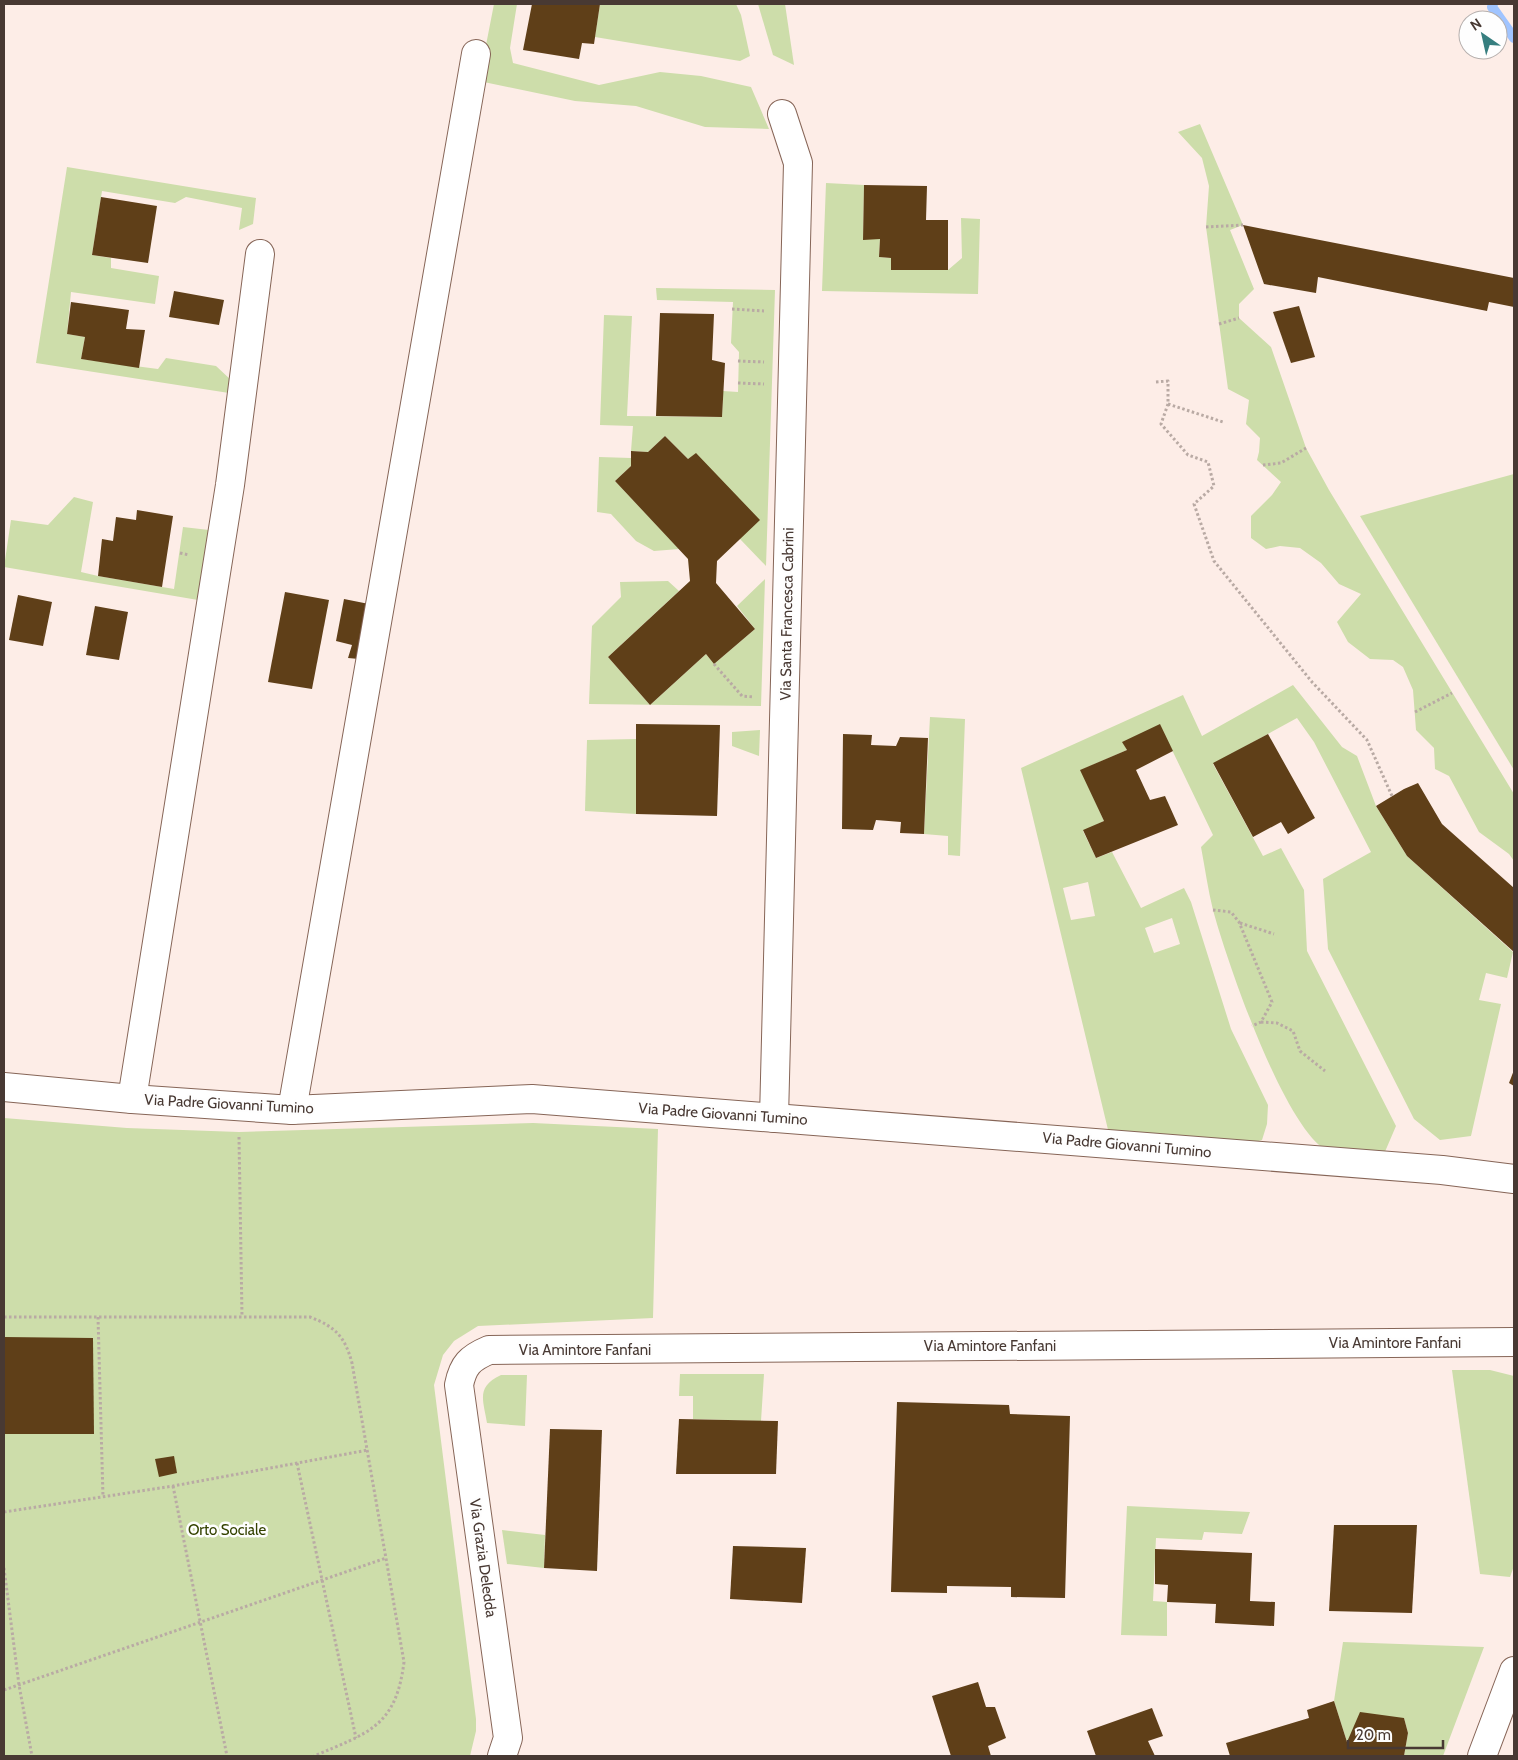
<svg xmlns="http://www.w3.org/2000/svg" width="1518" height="1760" viewBox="0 0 1518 1760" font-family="Cabin,sans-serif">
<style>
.green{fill:#cdddaa;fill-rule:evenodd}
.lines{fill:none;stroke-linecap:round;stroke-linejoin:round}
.stream{stroke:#a0c4ff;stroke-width:10}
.building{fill:#5f3f18}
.minor-casing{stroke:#866557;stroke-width:30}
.path{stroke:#b9aaa4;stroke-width:3;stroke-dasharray:2.5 2.5;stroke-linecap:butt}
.minor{stroke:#fff;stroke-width:28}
.labels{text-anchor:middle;stroke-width:5;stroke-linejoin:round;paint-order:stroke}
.street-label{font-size:15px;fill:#483933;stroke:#fefefe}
.park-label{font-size:15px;fill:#344200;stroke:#fefefe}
</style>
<rect width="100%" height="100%" fill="#fdede7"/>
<g class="green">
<polygon points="494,4 517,4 510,48 513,63 599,85 660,72 701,76 751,87 769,129 705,127 636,106 575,101 479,81"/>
<polygon points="600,4 736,4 741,15 750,56 740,61 595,37"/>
<polygon points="758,4 785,4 794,65 773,55"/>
<polygon points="1200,124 1243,225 1230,230 1254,289 1239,304 1239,318 1271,347 1306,448 1329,490 1514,794 1514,861 1509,854 1479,832 1449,776 1435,769 1434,748 1416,730 1413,690 1403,667 1393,660 1370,659 1348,642 1337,622 1361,594 1339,584 1321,563 1300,548 1280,546 1266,549 1251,538 1251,516 1272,495 1281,482 1257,460 1259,452 1260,438 1246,424 1249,400 1228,389 1206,227 1209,186 1202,158 1178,132"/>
<polygon points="67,167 256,198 253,224 239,230 242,208 186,197 175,203 102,191 92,255 111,258 111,268 159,276 155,304 71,292 67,334 85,337 81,359 158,369 166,358 216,366 231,380 229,393 36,363"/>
<polygon points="826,183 864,185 863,239 880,239 879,257 891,258 891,270 948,270 962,258 961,218 980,219 978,294 822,291"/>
<polygon points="656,288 775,290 766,566 740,539 696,454 688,459 665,436 648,452 631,451 633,426 600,425 604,315 632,316 627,416 722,417 723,391 738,392 739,352 731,343 733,302 657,300"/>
<polygon points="599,457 631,458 631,466 615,481 679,549 654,551 636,541 611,514 597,512"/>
<polygon points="1514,474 1514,770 1360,516"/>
<polygon points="74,497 93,502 81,572 98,576 174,589 183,527 209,530 198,600 4,567 11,520 48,525"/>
<polygon points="765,579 761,706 589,704 592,626 621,597 620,582 668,581 679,591 608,657 650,705 706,654 714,664 755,629 737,606"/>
<path d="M1293,685L1342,747L1357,756L1376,806L1407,856L1513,952L1507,978L1486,973L1479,1000L1501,1004L1471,1136L1440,1140L1414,1119L1328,949L1323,879L1371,852L1314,742L1297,718L1213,764L1263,856L1281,848L1304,890L1307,951L1396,1126L1384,1154C1374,1154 1339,1156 1331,1153C1286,1136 1226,958 1213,910C1208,890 1205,868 1201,847L1213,835L1160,725L1123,742L1127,750L1081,770L1104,821L1083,831L1096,858L1112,852L1141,908L1184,888L1191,902L1231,1029L1268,1105L1267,1124L1262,1140L1241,1146L1110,1138L1021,768L1183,695L1202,736ZM1088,882L1095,916L1071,920L1063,888ZM1172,918L1180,944L1154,953L1145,928Z"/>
<polygon points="930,717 965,719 960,856 948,855 948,836 924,834"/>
<polygon points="760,730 759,756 732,746 732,732"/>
<polygon points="636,739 636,814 585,811 587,740"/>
<polygon points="4,1118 127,1128 239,1132 533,1123 658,1129 653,1318 478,1326 454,1341 443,1355 434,1385 476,1719 476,1731 470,1756 4,1756"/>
<polygon points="1452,1370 1490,1370 1514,1376 1514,1566 1510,1577 1480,1574"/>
<polygon points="680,1374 764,1374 761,1421 693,1419 693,1396 679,1396"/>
<path d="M501,1375H527L525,1426L487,1423C483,1399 476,1387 501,1375Z"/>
<polygon points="1127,1506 1250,1512 1242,1534 1204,1532 1202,1540 1156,1538 1153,1601 1167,1602 1167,1636 1121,1635"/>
<polygon points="502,1530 545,1535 544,1568 507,1564"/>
<polygon points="1343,1642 1484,1647 1443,1756 1404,1756 1408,1733 1404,1718 1347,1742 1334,1701"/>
</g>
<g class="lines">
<polyline class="stream" points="1493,4 1492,7 1514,38"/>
</g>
<g class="building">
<polygon points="532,4 600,4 594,44 582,43 579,59 523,50"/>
<polygon points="864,185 927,186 926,220 948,220 948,270 891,270 891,258 879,257 880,239 863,240"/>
<polygon points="101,197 157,206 148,263 92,255"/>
<polygon points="1243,225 1514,278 1514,307 1489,302 1487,311 1318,277 1316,293 1264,284"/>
<polygon points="174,291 224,300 219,325 169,317"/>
<polygon points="71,302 129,310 126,329 145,330 139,368 81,359 85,337 67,334"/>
<polygon points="1299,306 1315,357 1291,363 1273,312"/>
<polygon points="660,313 714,314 712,360 725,363 722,417 656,416"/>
<polygon points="665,436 688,459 696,453 760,520 717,561 716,583 755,629 714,664 706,654 650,705 608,657 690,581 688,559 615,481 631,466 631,451 648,452"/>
<polygon points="137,510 173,516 162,587 98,576 102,539 113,541 116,517 136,520"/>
<polygon points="285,592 329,600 312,689 268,682"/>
<polygon points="18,595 52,602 43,646 9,640"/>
<polygon points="344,599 369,604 359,659 348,658 352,645 336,641"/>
<polygon points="95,606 128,612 119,660 86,655"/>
<polygon points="636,724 720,725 717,816 636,814"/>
<polygon points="1160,724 1173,751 1136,770 1150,800 1165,796 1178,825 1096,858 1083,830 1104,821 1080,770 1127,750 1122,742"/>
<polygon points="843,734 872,735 871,745 896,746 900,737 928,738 924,834 900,833 901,822 876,820 873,830 842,829"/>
<polygon points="1268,734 1315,818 1288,834 1281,822 1253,837 1213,763"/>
<polygon points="1418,783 1442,824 1514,888 1514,952 1407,856 1376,806 1404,789"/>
<polygon points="1514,1070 1514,1086 1509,1083"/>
<polygon points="4,1337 93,1338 94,1434 4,1434"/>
<polygon points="897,1402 1009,1405 1010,1414 1070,1416 1065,1598 1011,1597 1011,1587 947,1586 947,1593 891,1592"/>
<polygon points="679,1419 778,1421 776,1474 676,1474"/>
<polygon points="550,1429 602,1430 597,1571 544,1568"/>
<polygon points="174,1456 177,1473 159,1477 155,1459"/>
<polygon points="1334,1525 1417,1525 1412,1613 1329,1611"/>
<polygon points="733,1546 806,1548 802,1603 730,1599"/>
<polygon points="1155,1549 1252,1553 1250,1601 1275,1602 1274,1626 1215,1623 1216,1604 1167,1602 1168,1585 1155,1584"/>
<polygon points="978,1682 986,1707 995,1707 1006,1738 988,1746 991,1756 951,1756 932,1696"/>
<polygon points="1334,1701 1347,1742 1360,1712 1404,1718 1408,1733 1404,1756 1230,1756 1226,1743 1309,1718 1307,1710"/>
<polygon points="1152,1708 1163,1736 1148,1741 1155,1756 1096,1756 1087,1731"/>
</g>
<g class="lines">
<g class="minor-casing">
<g id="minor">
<polyline points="4,1087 132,1099 292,1110 532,1099 1442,1170 1514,1179"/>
<polyline points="132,1099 230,485 260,254"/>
<polyline points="292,1110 476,54"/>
<polyline points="774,1118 798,163 782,114"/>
<path d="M502,1756L508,1738L459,1385C463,1365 470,1358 489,1350L1514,1342"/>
<polyline points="1482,1756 1514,1671"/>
</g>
</g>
<g class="path">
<polyline points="1206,227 1243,225"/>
<polyline points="732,309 764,311"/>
<polyline points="1219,324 1239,318"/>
<polyline points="738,361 764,362"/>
<polyline points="1156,382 1168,381 1168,404 1161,424 1188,455 1208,462 1214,486 1194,504 1214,561 1312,682 1367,740 1392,796"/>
<polyline points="738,383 764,384"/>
<polyline points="1168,404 1223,422"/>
<polyline points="1263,465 1281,463 1306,448"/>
<polyline points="180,553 189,555"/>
<polyline points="714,664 742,696 754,697"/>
<polyline points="1415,712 1452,693"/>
<polyline points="1213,910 1231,912 1239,922 1272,1002 1261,1022 1252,1026"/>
<polyline points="1240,923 1274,934"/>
<polyline points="1261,1022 1277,1023 1293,1031 1300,1051 1325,1071"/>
<polyline points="239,1137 242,1316"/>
<path d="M4,1317H310C336,1327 345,1337 352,1363L404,1662C396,1727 368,1733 314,1756"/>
<polyline points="98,1317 103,1497"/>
<polyline points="297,1463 356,1738"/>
<polyline points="173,1486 227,1756"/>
<polyline points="4,1512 173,1486 368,1450"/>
<polyline points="4,1568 19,1685 32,1756"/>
<polyline points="4,1690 386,1558"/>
</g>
<use href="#minor" class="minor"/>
</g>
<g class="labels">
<g class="street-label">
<text transform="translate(787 614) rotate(-89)" y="5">Via Santa Francesca Cabrini</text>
<text transform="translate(229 1104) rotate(3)" y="5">Via Padre Giovanni Tumino</text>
<text transform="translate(723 1114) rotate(4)" y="5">Via Padre Giovanni Tumino</text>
<text transform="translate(1127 1145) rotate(5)" y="5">Via Padre Giovanni Tumino</text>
<text x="1395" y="1348">Via Amintore Fanfani</text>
<text x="990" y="1351">Via Amintore Fanfani</text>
<text x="585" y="1355">Via Amintore Fanfani</text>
<text transform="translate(483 1558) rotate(82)" y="5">Via Grazia Deledda</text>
</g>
<g class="park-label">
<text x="227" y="1535">Orto Sociale</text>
</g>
</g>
<rect width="1518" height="1760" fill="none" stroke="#483933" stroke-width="10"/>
<g transform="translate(1483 35) rotate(326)"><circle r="24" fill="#fefefe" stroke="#b5afad"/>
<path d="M0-4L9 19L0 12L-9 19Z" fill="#367e7f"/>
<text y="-8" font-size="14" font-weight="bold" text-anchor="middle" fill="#483933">N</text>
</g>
<path d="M1348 1740v8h95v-8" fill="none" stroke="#483933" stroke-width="2.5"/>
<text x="1356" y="1740" font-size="15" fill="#483933" stroke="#fefefe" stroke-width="4" paint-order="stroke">20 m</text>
</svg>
